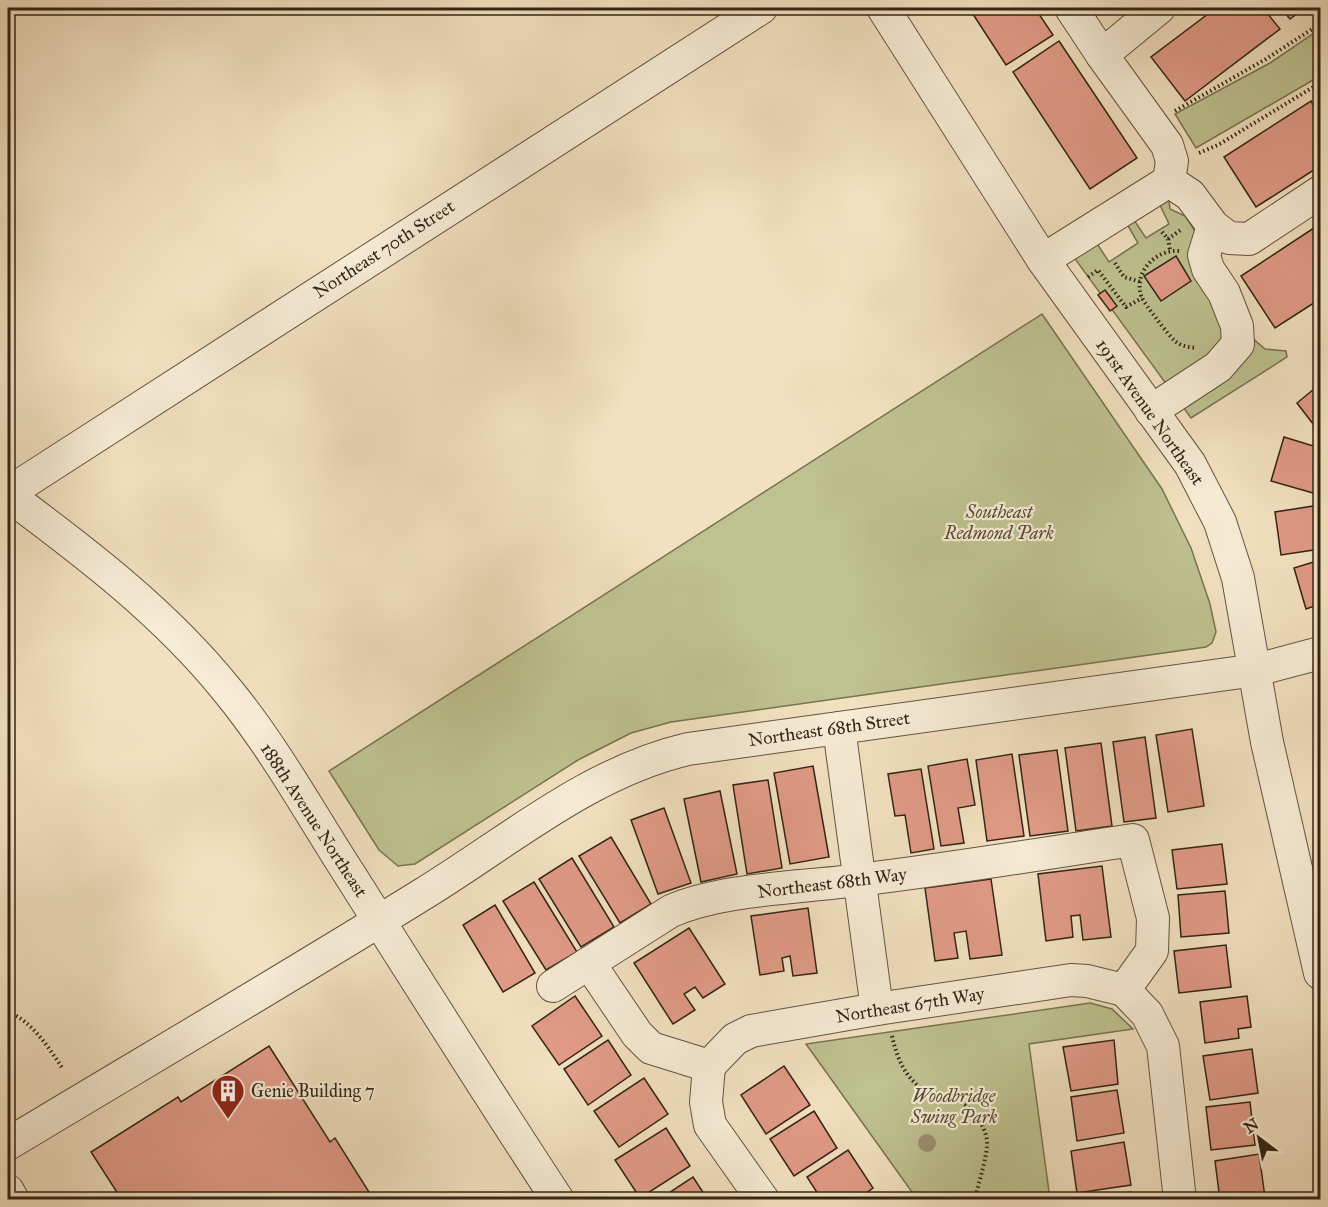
<svg xmlns="http://www.w3.org/2000/svg" width="1328" height="1207" viewBox="0 0 1328 1207" font-family="'IM FELL Great Primer',serif">
<style>
.green{fill:#bec290;stroke:#787352;stroke-width:1.5}
.building{fill:#e19b87;stroke:#332415;stroke-width:1.5}
.lines{fill:none;stroke-linecap:round;stroke-linejoin:round}
.minor-casing{stroke:#635340;stroke-width:34}
.path{stroke:#332415;stroke-width:4;stroke-dasharray:1.5 3;stroke-linecap:butt}
.minor{stroke:#f7ecd6;stroke-width:32}
.tree{fill:#9c8f73}
.labels{text-anchor:middle;stroke-width:4.5;stroke-linejoin:round;paint-order:stroke}
.street-label{font-size:18px;fill:#332415;stroke:#f7ecd6}
.park-label{font-size:18px;font-style:italic;fill:#564c34;stroke:#f7ecd6}
.poi-label{font-size:18px;fill:#332415;stroke:#f7ecd6;text-anchor:start}
</style>
<rect width="100%" height="100%" fill="#f2e1c0"/>
<filter id="stains"><feTurbulence type="fractalNoise" baseFrequency=".00333" numOctaves="4"/><feColorMatrix values="0 0 0 0 .2 0 0 0 0 .09 0 0 0 0 .02 0 0 0 .5 -.17"/></filter>
<radialGradient id="worn" r=".72"><stop offset=".6" stop-color="#630" stop-opacity="0"/><stop offset="1" stop-color="#630" stop-opacity=".3"/></radialGradient>
<g class="green">
<polygon points="1320,29 1320,76 1196,148 1175,114 1270,63"/>
<polygon points="1169,201 1170,209 1185,216 1199,237 1221,250 1220,266 1250,336 1265,349 1286,351 1287,357 1191,418 1073,256 1096,242 1109,262 1138,243 1127,224 1134,220 1146,238 1169,224 1159,203"/>
<polygon points="1042,314 1162,489 1191,548 1210,604 1216,632 1212,643 1206,647 671,722 631,733 578,760 415,864 398,866 379,850 329,771"/>
<polygon points="1090,1003 1112,1009 1133,1029 1029,1044 1050,1199 917,1199 806,1044"/>
</g>
<g class="building">
<polygon points="969,8 1035,8 1053,35 1006,65"/>
<polygon points="1216,8 1263,8 1280,29 1185,101 1151,57"/>
<polygon points="1281,8 1305,8 1290,19"/>
<polygon points="1059,41 1137,158 1090,189 1013,72"/>
<polygon points="1311,101 1320,116 1320,166 1256,207 1224,157"/>
<polygon points="1320,224 1320,299 1275,328 1241,276"/>
<polygon points="1176,256 1191,281 1161,301 1144,276"/>
<polygon points="1105,290 1117,306 1110,311 1098,295"/>
<polygon points="1320,384 1320,433 1297,403"/>
<polygon points="1284,437 1320,448 1320,495 1271,481"/>
<polygon points="1320,505 1320,549 1281,555 1275,512"/>
<polygon points="1320,560 1320,604 1306,609 1294,568"/>
<polygon points="1192,729 1204,806 1168,812 1156,735"/>
<polygon points="1145,737 1156,818 1124,822 1113,742"/>
<polygon points="1101,743 1112,826 1076,831 1065,748"/>
<polygon points="1057,750 1068,831 1030,836 1019,755"/>
<polygon points="1012,754 1024,836 987,841 976,760"/>
<polygon points="967,759 975,805 958,808 964,843 941,846 928,766"/>
<polygon points="813,766 829,857 790,864 774,773"/>
<polygon points="921,769 934,849 911,853 905,815 895,816 888,774"/>
<polygon points="768,780 782,868 747,874 733,785"/>
<polygon points="720,791 737,874 701,882 684,799"/>
<polygon points="664,808 691,883 658,894 631,820"/>
<polygon points="611,837 651,904 620,923 579,856"/>
<polygon points="1222,844 1227,884 1177,889 1172,850"/>
<polygon points="572,858 614,927 581,947 539,879"/>
<polygon points="1102,866 1111,937 1083,940 1080,915 1071,916 1073,937 1046,941 1038,874"/>
<polygon points="991,879 1002,955 970,959 966,931 954,933 958,958 935,961 925,888"/>
<polygon points="534,882 577,952 546,970 503,901"/>
<polygon points="1225,891 1229,933 1181,937 1178,895"/>
<polygon points="495,905 535,973 503,992 463,925"/>
<polygon points="808,908 817,973 793,976 790,956 782,958 784,971 760,975 751,916"/>
<polygon points="689,928 725,984 703,998 695,987 684,994 695,1010 673,1024 634,963"/>
<polygon points="1226,945 1231,987 1179,993 1174,951"/>
<polygon points="575,996 602,1036 559,1065 532,1026"/>
<polygon points="1247,996 1251,1027 1238,1029 1239,1038 1205,1043 1200,1002"/>
<polygon points="608,1040 631,1075 588,1105 564,1069"/>
<polygon points="1114,1040 1118,1084 1071,1091 1063,1047"/>
<polygon points="269,1046 330,1142 335,1138 374,1200 122,1200 91,1152 178,1097 181,1102"/>
<polygon points="1252,1049 1258,1093 1210,1100 1203,1056"/>
<polygon points="784,1066 810,1105 766,1134 741,1095"/>
<polygon points="644,1078 668,1114 619,1147 594,1111"/>
<polygon points="1117,1090 1124,1133 1077,1141 1071,1097"/>
<polygon points="1250,1102 1255,1145 1211,1150 1206,1107"/>
<polygon points="814,1111 837,1148 794,1176 770,1139"/>
<polygon points="666,1128 690,1166 640,1198 615,1160"/>
<polygon points="1124,1142 1131,1185 1077,1193 1071,1151"/>
<polygon points="848,1150 873,1188 856,1200 822,1200 807,1177"/>
<polygon points="1259,1154 1265,1197 1220,1200 1215,1161"/>
<polygon points="693,1177 708,1200 658,1200"/>
<polygon points="1131,1192 1132,1200 1080,1200"/>
</g>
<g class="lines">
<g class="minor-casing">
<g id="minor">
<polyline points="883,8 1043,260 1190,464 1220,522 1238,578 1267,742 1320,973"/>
<polyline points="1071,8 1102,55"/>
<polyline points="1159,8 1102,55 1167,145 1172,161 1169,181 1190,195 1213,226 1229,238 1249,239 1320,192"/>
<polyline points="1043,260 1169,181"/>
<polyline points="1151,411 1218,367 1238,344 1237,326 1224,293 1208,269 1204,255 1213,226"/>
<polyline points="8,493 761,8"/>
<path d="M8,495C86,553 165,613 227,690C274,747 310,813 350,875C419,984 487,1092 558,1200"/>
<polyline points="839,728 877,1009"/>
<polyline points="589,963 637,1034 651,1048 709,1066"/>
<path d="M553,986L671,911C724,888 800,888 858,880C950,869 1041,854 1133,840L1153,918L1152,951L1124,990"/>
<polyline points="1124,990 1147,1014 1163,1046 1180,1200"/>
<polyline points="709,1066 735,1039 751,1031 877,1009 1071,980 1087,981 1124,990"/>
<polyline points="709,1066 706,1102 710,1125 763,1200"/>
<path d="M8,1144C146,1061 286,979 423,894C508,842 589,772 688,749L1256,670L1320,653"/>
<polyline points="8,1191 13,1200"/>
</g>
</g>
<g class="path">
<polyline points="1175,111 1266,59 1320,24"/>
<polyline points="1199,153 1218,145 1320,83"/>
<polyline points="1162,232 1168,239 1170,250"/>
<polyline points="1168,239 1182,229"/>
<path d="M1179,251C1155,249 1132,274 1142,298C1144,303 1170,337 1174,340C1180,346 1188,347 1196,348"/>
<polyline points="1115,263 1124,277 1141,282"/>
<polyline points="1088,277 1098,270 1126,307 1142,298"/>
<path d="M8,1012C31,1020 49,1048 63,1069"/>
<path d="M892,1036C897,1058 905,1078 924,1090C932,1094 942,1094 951,1097C968,1103 985,1122 987,1141C988,1155 978,1184 975,1200"/>
</g>
<use href="#minor" class="minor"/>
</g>
<circle class="tree" cx="927" cy="1143" r="9"/>
<defs>
<g id="building-pin" transform="scale(1.725)"><path d="M0 17L-7.5 6A9.5 9.5 0 1 1 7.5 6Z" fill="#8f2418" stroke="#f7ecd6"/><path d="M-4-6H4V6H1V3H-1V6H-4ZM-2.5-4.3h1.7v1.8h-1.7ZM.8-4.3h1.7v1.8H.8ZM-2.5-1h1.7V.8h-1.7ZM.8-1h1.7V.8H.8Z" fill="#fff"/></g>
</defs>
<g fill-rule="evenodd">
<use href="#building-pin" x="228" y="1091"/>
</g>
<g class="labels">
<g class="street-label">
<text transform="translate(384 249) rotate(-33)" y="6">Northeast 70th Street</text>
<text transform="translate(1150 412) rotate(55)" y="6">191st Avenue Northeast</text>
<text transform="translate(829 729) rotate(-8)" y="6">Northeast 68th Street</text>
<text transform="translate(314 820) rotate(57)" y="6">188th Avenue Northeast</text>
<text transform="translate(832 883) rotate(-7)" y="6">Northeast 68th Way</text>
<text transform="translate(910 1005) rotate(-9)" y="6">Northeast 67th Way</text>
</g>
<g class="park-label">
<text x="999" y="518">Southeast<tspan x="999" dy="21">Redmond Park</tspan></text>
<text x="954" y="1102">Woodbridge<tspan x="954" dy="21">Swing Park</tspan></text>
</g>
<g class="poi-label">
<text x="251" y="1097">Genie Building 7</text>
</g>
</g>
<rect width="1328" height="1207" fill="none" stroke="#f2e1c0" stroke-width="30"/>
<rect x="9" y="9" width="1310" height="1189" fill="none" stroke="#332415" stroke-width="3"/>
<rect x="15" y="15" width="1298" height="1177" fill="none" stroke="#332415" stroke-width="1.5"/>
<g transform="translate(1259 1138) rotate(328)" stroke="#f7ecd6" stroke-width="4.5" paint-order="stroke">
<path d="M0-4.5L10 22L0 15L-10 22Z" fill="#332415"/>
<text y="-9" font-size="16" font-weight="bold" text-anchor="middle" fill="#332415">N</text>
</g>
<rect width="100%" height="100%" filter="url(#stains)"/>
<rect width="100%" height="100%" fill="url(#worn)"/>
</svg>
